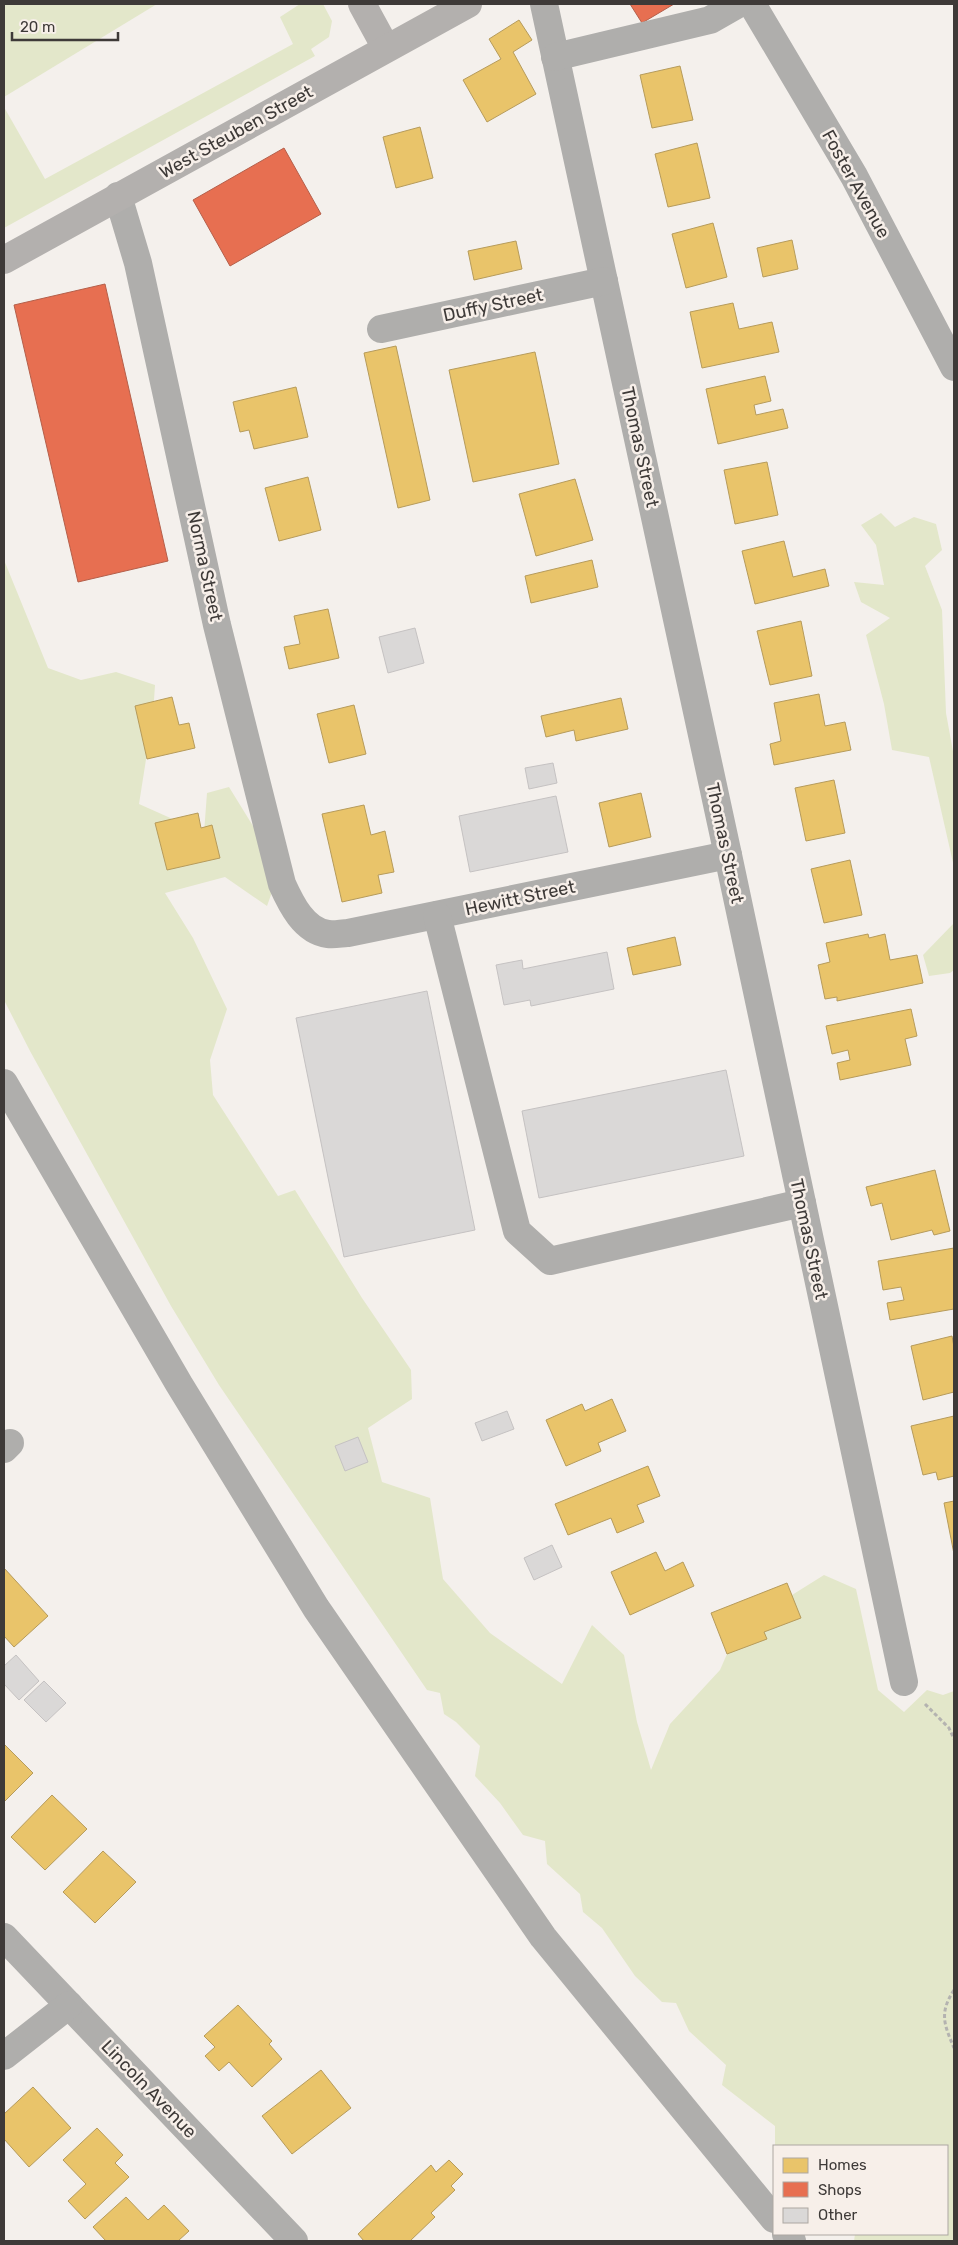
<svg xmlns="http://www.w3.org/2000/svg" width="958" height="2245" viewBox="0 0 958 2245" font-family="Rubik,sans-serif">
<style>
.green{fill:#e3e7ca}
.homes{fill:#e9c46a;stroke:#b69b5b}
.shops{fill:#e76f51;stroke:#b45f4a}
.building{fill:#dad8d7;stroke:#c5c2c2}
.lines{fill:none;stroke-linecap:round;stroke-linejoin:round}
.path{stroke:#b4b3b0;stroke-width:3;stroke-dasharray:4 2.5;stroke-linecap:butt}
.minor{stroke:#afaeac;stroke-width:28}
.major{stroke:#b3b0ae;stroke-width:28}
.labels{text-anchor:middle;stroke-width:5;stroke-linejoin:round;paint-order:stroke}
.street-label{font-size:18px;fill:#3e3a38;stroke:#f7efe9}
</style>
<rect width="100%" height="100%" fill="#f4f0ec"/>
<g class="green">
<polygon points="4,4 157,4 4,97"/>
<polygon points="300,4 323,4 332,21 329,37 311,49 315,56 4,228 4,107 45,179 293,44 280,17"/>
<polygon points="881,513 895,527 914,517 936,524 942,550 925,566 942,610 946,713 954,757 954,867 929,757 892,750 884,704 866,635 890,618 861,602 854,582 884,585 876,545 861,525"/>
<polygon points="4,560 48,668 81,680 116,672 155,685 153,715 139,804 204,833 207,793 229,787 253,826 285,856 267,906 225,877 165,893 193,938 227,1009 210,1060 213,1095 278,1196 295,1190 362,1298 411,1370 412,1399 368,1428 382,1482 430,1498 443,1579 490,1633 562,1684 592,1625 624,1655 637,1722 651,1770 670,1724 720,1670 727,1654 782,1618 784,1600 824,1575 856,1589 878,1690 904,1712 927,1690 943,1695 954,1691 954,2241 854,2241 855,2234 947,2234 947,2146 775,2146 775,2126 722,2085 726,2065 689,2031 676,2003 662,2002 635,1976 602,1928 583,1912 580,1894 547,1864 545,1841 523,1835 500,1803 475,1776 480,1746 456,1722 444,1714 440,1693 427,1690 219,1385 171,1306 30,1051 4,1000"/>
<polygon points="954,923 954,970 950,973 929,976 923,955"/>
</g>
<g class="homes">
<polygon points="519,20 532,40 513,52 536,94 487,122 463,80 501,59 489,39"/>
<polygon points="680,66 693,120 652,128 640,75"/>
<polygon points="420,127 433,178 396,188 383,137"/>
<polygon points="697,143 710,198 668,207 655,154"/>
<polygon points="713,223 727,277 686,288 672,234"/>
<polygon points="792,240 798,269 763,277 757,248"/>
<polygon points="516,241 522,269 474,280 468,251"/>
<polygon points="733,303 739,329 772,322 779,352 702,368 690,312"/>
<polygon points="396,346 430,500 398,508 364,353"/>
<polygon points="535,352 559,464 473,482 449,370"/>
<polygon points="765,376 771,401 754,405 756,415 783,409 788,428 718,444 706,389"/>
<polygon points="296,387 308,437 254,449 249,430 240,432 233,402"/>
<polygon points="767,462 778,515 735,524 724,470"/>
<polygon points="308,477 321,530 279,541 265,488"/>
<polygon points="575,479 593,540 536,556 519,494"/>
<polygon points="784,541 793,577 825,569 829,586 755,604 742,551"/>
<polygon points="592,560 598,587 531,603 525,576"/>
<polygon points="328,609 339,658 289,669 284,647 300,644 294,616"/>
<polygon points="801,621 812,676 770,685 757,631"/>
<polygon points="819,694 825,726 845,722 851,750 774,765 770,744 781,741 774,703"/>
<polygon points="172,697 179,725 189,723 195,748 147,759 135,706"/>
<polygon points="621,698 628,729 576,741 574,730 546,737 541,716"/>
<polygon points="354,705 366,754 329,763 317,714"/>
<polygon points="834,780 845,833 806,841 795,788"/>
<polygon points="641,793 651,837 609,847 599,803"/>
<polygon points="364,805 371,835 385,831 394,872 378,875 382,893 342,902 322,814"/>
<polygon points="198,813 201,828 212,825 220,858 167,870 155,823"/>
<polygon points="850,860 862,915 824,923 811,869"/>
<polygon points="868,934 869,938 885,934 890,960 917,955 923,983 837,1001 837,997 825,999 818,965 830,962 826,943"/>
<polygon points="675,937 681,965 633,975 627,948"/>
<polygon points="911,1009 917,1036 905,1039 911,1065 840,1080 837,1063 850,1060 848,1050 832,1054 826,1026"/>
<polygon points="935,1170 950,1231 934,1235 932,1230 891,1240 882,1203 871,1206 866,1187"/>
<polygon points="954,1248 954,1309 890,1320 887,1303 904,1300 901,1287 883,1290 878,1261"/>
<polygon points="952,1336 954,1347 954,1392 923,1400 911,1346"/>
<polygon points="612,1399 626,1431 598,1443 601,1451 566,1466 546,1420 582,1404 585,1411"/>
<polygon points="954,1416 954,1476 938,1480 936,1472 923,1475 911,1426"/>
<polygon points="648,1466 660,1496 637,1505 644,1522 617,1533 611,1518 568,1535 555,1504"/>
<polygon points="954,1501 954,1554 944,1503"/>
<polygon points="656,1552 665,1571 683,1562 694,1586 630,1615 611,1572"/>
<polygon points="4,1568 48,1616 14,1647 4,1636"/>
<polygon points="787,1583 801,1618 764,1632 767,1639 727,1654 711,1613"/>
<polygon points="4,1744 33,1773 4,1802"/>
<polygon points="52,1795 87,1829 45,1870 11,1837"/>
<polygon points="103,1851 136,1882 95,1923 63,1892"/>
<polygon points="238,2005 272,2041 269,2044 282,2059 252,2087 229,2062 219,2071 205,2056 215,2047 204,2036"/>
<polygon points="321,2070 351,2108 292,2154 262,2116"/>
<polygon points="33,2087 71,2128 29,2167 4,2139 4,2114"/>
<polygon points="97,2128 123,2155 115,2163 129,2177 85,2219 68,2201 86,2184 63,2160"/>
<polygon points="449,2160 463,2174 451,2186 455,2190 431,2213 435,2217 410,2241 364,2241 358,2234 431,2165 436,2172"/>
<polygon points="126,2197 148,2220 164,2205 189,2231 178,2241 106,2241 93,2227"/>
</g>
<g class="shops">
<polygon points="630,4 674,4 642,23"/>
<polygon points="284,148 321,214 230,266 193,200"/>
<polygon points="105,284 168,561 78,582 14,305"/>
</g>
<g class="building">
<polygon points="415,628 424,663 388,673 379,637"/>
<polygon points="553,763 557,783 529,789 525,768"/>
<polygon points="556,796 568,852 470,872 459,816"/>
<polygon points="607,952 614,989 531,1006 530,1000 504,1005 496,965 522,960 523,969"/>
<polygon points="427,991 475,1230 344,1257 296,1018"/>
<polygon points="726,1070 744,1156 539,1198 522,1111"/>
<polygon points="507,1411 514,1429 482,1441 475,1423"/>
<polygon points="358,1437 368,1462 345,1471 335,1446"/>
<polygon points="552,1545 562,1567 534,1580 524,1558"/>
<polygon points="16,1655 39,1681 19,1700 4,1684 4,1666"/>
<polygon points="44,1681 66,1703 46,1722 24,1700"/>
</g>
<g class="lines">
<g class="path">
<polyline points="925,1704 949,1728 954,1739"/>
<path d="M954,1990C939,2013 944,2024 954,2048"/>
</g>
<g class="minor">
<polyline points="544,4 728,855 904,1682"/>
<polyline points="752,4 854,176 954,367"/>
<polyline points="555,57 710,20 738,4"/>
<path d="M118,196L138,263L217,625L282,884C291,904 304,931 328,934C335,935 342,933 348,933L728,855"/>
<polyline points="381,329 604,281"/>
<polyline points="437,915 517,1231 550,1261 802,1203"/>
<polyline points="4,1083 179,1384 316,1608 543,1937 774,2219"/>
<polyline points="4,1449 10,1443"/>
<polyline points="4,1937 294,2241"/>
<polyline points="4,2056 69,2005"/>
<polyline points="786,2234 792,2241"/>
</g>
<g class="major">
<polyline points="362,4 386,48"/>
<polyline points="4,260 468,4"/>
</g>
</g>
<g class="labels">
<g class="street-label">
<text transform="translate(236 132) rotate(-29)" y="6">West Steuben Street</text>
<text transform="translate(856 184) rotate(61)" y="6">Foster Avenue</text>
<text transform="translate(493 305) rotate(-12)" y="6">Duffy Street</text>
<text transform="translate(640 447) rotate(78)" y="6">Thomas Street</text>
<text transform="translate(205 566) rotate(78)" y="6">Norma Street</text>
<text transform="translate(725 843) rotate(78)" y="6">Thomas Street</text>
<text transform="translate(520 898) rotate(-12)" y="6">Hewitt Street</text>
<text transform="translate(809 1239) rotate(78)" y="6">Thomas Street</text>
<text transform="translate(149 2089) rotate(46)" y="6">Lincoln Avenue</text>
</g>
</g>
<rect width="958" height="2245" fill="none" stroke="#3e3a38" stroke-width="10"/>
<rect x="773" y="2145" width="175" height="90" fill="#f7efe9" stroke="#ada7a2"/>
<rect x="783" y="2158" width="25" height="15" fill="#e9c46a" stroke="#ada7a2"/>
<text x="818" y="2170" font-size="15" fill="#3e3a38">Homes</text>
<rect x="783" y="2182" width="25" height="15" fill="#e76f51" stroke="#ada7a2"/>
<text x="818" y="2195" font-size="15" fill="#3e3a38">Shops</text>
<rect x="783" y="2208" width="25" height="15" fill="#dad8d7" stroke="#ada7a2"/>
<text x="818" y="2220" font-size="15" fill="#3e3a38">Other</text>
<path d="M12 32v8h106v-8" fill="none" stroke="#3e3a38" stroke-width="2.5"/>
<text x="20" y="32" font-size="15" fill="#3e3a38" stroke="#f7efe9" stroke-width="4" paint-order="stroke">20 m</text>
</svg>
